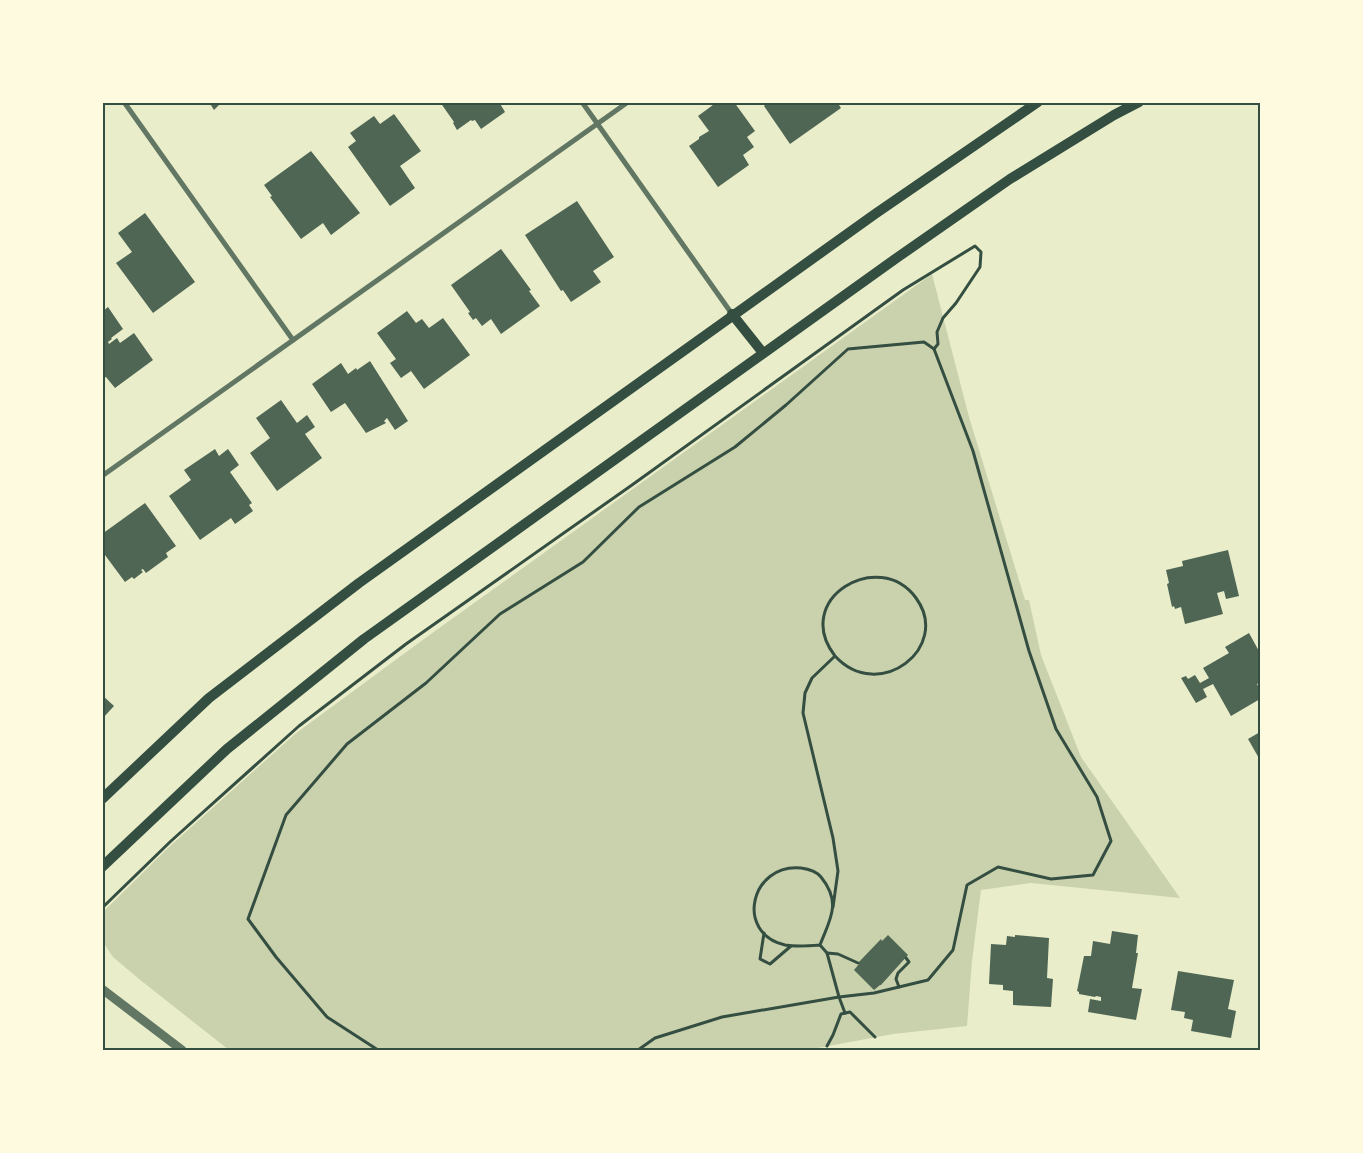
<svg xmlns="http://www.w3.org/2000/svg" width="1363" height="1153" viewBox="0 0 1363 1153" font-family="'DM Sans',sans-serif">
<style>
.green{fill:#cad2ad}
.building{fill:#4f6655}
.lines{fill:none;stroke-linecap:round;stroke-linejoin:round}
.path{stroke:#344e41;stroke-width:3}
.minor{stroke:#617663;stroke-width:5}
.tertiary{stroke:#617663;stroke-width:9}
.secondary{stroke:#344e41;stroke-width:10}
.neatline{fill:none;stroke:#344e41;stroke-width:2}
</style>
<rect width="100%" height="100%" fill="#e9edc9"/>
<polygon class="green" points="932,274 969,417 1025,600 1029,600 1041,655 1081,757 1180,898 1031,883 981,890 972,961 967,1026 893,1034 807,1050 229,1050 139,979 113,957 103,942 102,913 168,848 295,734 424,639"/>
<g class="building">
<polygon points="209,102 222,102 214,110"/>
<polygon points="440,102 499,102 505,112 481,129 475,120 472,121 471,120 457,130 453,123 454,122"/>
<polygon points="717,102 734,102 755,131 747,137 754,147 743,155 749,165 718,187 689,146 699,139 699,137 709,131 698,116"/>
<polygon points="768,102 837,102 841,108 790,144 764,106"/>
<polygon points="394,114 421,151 400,166 415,188 390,206 348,147 356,141 350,133 374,116 380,124"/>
<polygon points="311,151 360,213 331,235 323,223 301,239 270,197 272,196 264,185"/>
<polygon points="577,201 614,257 593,271 601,282 571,302 563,290 561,291 525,235"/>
<polygon points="145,213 195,282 153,313 116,263 132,252 118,233"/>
<polygon points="501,249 531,290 529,291 540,306 501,334 491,319 482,326 476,318 473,320 468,313 470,312 451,285"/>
<polygon points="108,307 123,329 111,338 112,339 108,342 109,344 117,338 120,343 134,333 153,360 115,388 106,377 102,379 102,312"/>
<polygon points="407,311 416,323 422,319 429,328 443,318 470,355 424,389 411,371 401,378 390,363 396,359 377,333"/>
<polygon points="370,361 408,421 395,430 387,418 384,421 386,423 366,433 345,403 331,412 312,384 341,363 348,374 356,368 357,370"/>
<polygon points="281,400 297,423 307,415 315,427 305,434 322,458 277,491 250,453 270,438 256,418"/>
<polygon points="215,449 219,456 228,449 239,465 230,472 252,503 249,505 253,511 235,524 231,518 200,540 169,496 191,480 184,470"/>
<polygon points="145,503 176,546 166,553 168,557 146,573 143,569 141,570 143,572 134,579 132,577 125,582 102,551 102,534"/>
<polygon points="1228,550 1239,596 1226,599 1224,591 1217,593 1223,614 1185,624 1181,607 1175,609 1174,606 1172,607 1167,584 1169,583 1166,570 1183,566 1182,561"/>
<polygon points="1249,633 1260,653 1260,673 1259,674 1260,682 1257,684 1260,690 1260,699 1231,716 1213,684 1203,689 1207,697 1196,703 1181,678 1186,676 1188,679 1195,675 1200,683 1209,678 1203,668 1229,653 1225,647"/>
<polygon points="102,695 114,706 102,719"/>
<polygon points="1260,732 1260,760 1248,739"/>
<polygon points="1112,931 1138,935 1136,953 1138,953 1132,988 1142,989 1136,1020 1088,1012 1090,999 1101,1001 1101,997 1096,996 1095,997 1079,994 1079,992 1077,991 1084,956 1091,956 1093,941 1110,944"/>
<polygon points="888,935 908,955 881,985 880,985 874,990 854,970 859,964 858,963 881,939 882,941"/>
<polygon points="1015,935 1049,938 1047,978 1053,979 1051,1007 1013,1005 1013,991 1003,990 1003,985 989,984 991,944 1006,945 1007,936 1015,937"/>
<polygon points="1178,971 1234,980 1228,1009 1236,1011 1231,1038 1191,1031 1193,1020 1184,1018 1185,1012 1171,1010"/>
</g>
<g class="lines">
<g class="path">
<path d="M833,907L838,871L833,838L803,713L805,693L812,678L835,656C879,704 952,647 916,598C879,547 791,599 835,656"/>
<polyline points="102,908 171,841 299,726 406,644 632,485 903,290 975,246 981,252 980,267 956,303 943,318 937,332 938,344 934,349"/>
<polyline points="764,933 760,959 770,964 791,946"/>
<path d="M820,945C830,919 842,903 821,877C816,871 809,869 801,868C751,863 734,933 785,945C796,947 808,946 820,945L827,953L839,997L845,1013"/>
<polyline points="827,953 838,954 858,963"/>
<polyline points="899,987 896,979 898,973 909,962 906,958"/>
<polyline points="827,1046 833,1035 841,1014 850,1012 875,1037"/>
<polyline points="378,1050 327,1017 276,957 248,919 286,815 347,744 426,683 500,614 583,562 639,507 735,447 786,405 848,349 924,342 934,349 973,451 1029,651 1056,729 1097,797 1111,841 1093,875 1051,879 998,867 967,885 953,950 928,980 874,993 839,997 722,1017 655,1038 638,1050"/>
</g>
<g class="minor">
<polyline points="124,102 293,340"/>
<polyline points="582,102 732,314"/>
<polyline points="102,476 628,102"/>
</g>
<polyline class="tertiary" points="102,989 182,1050"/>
<g class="secondary">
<polyline points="732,314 763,353"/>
<polyline points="102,799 209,698 359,583 875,214 1038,102"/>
<polyline points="102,867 227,749 364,639 898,257 1010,179 1114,115 1139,102"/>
</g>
</g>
<rect width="1363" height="1153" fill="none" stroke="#fefae0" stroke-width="208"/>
<rect x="104" y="104" width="1155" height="945" class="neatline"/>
</svg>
